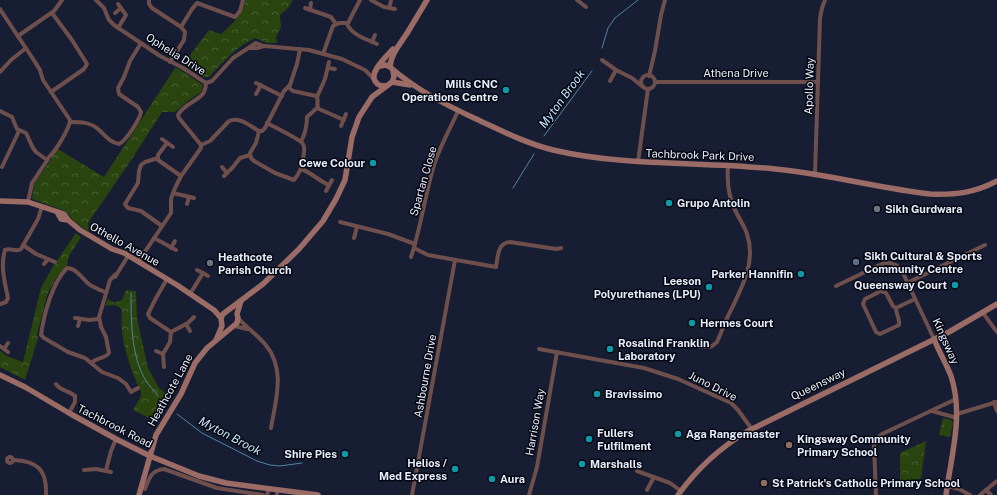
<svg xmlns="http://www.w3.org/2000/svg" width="997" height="495" viewBox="0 0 997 495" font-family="'Public Sans',sans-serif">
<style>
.grass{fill:url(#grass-tufts)}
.park{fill:url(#park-crowns)}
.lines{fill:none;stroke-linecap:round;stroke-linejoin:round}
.stream{stroke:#5085a6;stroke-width:1}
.street{stroke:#6e4f4c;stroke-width:4}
.secondary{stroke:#9b6b65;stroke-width:5.5}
.culture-dot{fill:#0f9aa8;stroke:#060811;stroke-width:1.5}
.worship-dot{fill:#6b7280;stroke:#060811;stroke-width:1.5}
.service-dot{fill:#5c6f8a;stroke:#060811;stroke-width:1.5}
.education-dot{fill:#8d6e63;stroke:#060811;stroke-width:1.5}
.labels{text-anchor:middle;stroke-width:3;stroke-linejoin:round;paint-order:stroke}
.street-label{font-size:11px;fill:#e7ecfc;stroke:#060811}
.poi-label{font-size:11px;font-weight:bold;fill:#e7ecfc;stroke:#060811;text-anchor:start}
.water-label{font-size:12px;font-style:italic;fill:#c2e4fd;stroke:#060811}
</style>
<defs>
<pattern id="grass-tufts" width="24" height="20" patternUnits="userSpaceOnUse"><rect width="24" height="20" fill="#29440e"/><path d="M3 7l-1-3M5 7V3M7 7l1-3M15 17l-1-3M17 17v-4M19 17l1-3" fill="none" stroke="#485f32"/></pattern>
<pattern id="park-crowns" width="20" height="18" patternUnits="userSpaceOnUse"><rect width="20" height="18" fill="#29440e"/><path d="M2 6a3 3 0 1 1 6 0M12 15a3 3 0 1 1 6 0" fill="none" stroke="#485f32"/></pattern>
</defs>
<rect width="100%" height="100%" fill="#171d33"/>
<polygon class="grass" points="943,418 951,420 953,423 950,437 939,435"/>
<g class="park">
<path d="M245,0H293L289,7L280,15L281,27L276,37L277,43H267L255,38C236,47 223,62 209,77H204L187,66L190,55L209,30L221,34C233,24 242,15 245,0Z"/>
<polygon points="175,68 179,69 203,85 201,92 188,101 175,112 162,112 132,159 88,223 89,232 74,221 65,211 32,199 34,184 58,149 104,177"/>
<polygon points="76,233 81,237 69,256 67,265 56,278 47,295 37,335 38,338 25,380 0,367 0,351 7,356 23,362 41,288 52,268"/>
<path d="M126,290L136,291L137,318L148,368L159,388L169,396L157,422L133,410L141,396V392C130,369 119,337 122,311C119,304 112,305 105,306L108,298C111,304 117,302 122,300Z"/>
<polygon points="926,441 921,479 900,481 900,453"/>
</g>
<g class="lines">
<g class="stream">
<polyline points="602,48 608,28 615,18 638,0"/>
<polyline points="544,136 592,71"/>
<polyline points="513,188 534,154"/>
<path d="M131,293C131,318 131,356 145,379C148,385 154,390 158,396"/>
<polyline points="177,414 202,433 257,461 270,465 280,466 302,463"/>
</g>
<g class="street">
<polyline points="96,0 104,8 109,20 114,25 160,56 183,68 206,83 212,81 233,58 256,43 264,46 309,50 342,59 365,70 373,78"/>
<polyline points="149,0 149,4 152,8 181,27 185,32 184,40 170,62"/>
<polyline points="371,0 384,7 395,9"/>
<polyline points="577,0 586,7"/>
<polyline points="305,8 331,17 336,24"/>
<polyline points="389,8 391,1"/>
<path d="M0,9L35,62L40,70L43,80L70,120C70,128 55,152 49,157"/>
<polyline points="310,10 311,3"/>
<polyline points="115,13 121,8"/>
<path d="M347,24C352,35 366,39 377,44"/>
<polyline points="181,27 192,9 197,3 235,17 240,11 243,0"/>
<polyline points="118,28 126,15 118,4"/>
<polyline points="18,36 54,11 62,0"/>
<polyline points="372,42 375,35"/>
<polyline points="250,48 257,48 264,46"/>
<polyline points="323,54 333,26 339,23 348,23 360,0"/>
<polyline points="602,60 616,70 632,78 642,86"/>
<polyline points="328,68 335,69"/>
<polyline points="0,72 11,60 26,48"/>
<circle cx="648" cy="82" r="7"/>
<polyline points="649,76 655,51 661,15 665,0"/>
<polyline points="610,81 616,70"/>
<polyline points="655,82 818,82"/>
<polyline points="256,83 282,96"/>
<path d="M288,87L293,91L316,96C320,100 315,105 319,109L344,120"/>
<polyline points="51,92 84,69 87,64 72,40 52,13"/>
<polyline points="256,94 261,85"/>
<polyline points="317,97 325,79 329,62"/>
<polyline points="0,111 12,117 17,129 26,133 33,148 36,152 47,160"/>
<path d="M70,122C80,122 90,122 98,129C105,135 109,142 119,144C126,141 140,119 141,112L138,107L119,94L118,88L124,77L130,61L141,43"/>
<polyline points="341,126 346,114"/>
<path d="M259,131L256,143L250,153L251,158L254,161L275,173L294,180C299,174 302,167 303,160C303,155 306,148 303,144C300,139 274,127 267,123"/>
<polyline points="259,131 262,131 265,128 284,91 290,85 297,64 300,49"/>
<polyline points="162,139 173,147"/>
<path d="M301,141C305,136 307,123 307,117L317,108"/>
<polyline points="167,143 158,155 158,160 181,176"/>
<path d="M201,145L179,118L178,115C183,104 201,100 204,92C205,90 206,86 206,83"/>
<path d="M201,145L210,141L229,121C239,116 250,126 259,131"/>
<polyline points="158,158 145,162 141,165 139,171 138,183 125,204 128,208 141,211 162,226"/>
<polyline points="638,162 648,89"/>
<polyline points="2,167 19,131"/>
<polyline points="222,167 227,173"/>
<path d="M301,169C312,173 319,181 329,185"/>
<polyline points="815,174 820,18 822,8 825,0"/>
<polyline points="224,176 233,167 240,158 250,155"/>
<polyline points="326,191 332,180"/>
<polyline points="173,193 194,198"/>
<polyline points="28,202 32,183 48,159"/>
<polyline points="187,204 189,197"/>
<polyline points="340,222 388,234 415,244"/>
<polyline points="154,238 176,250"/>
<polyline points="354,238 357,227"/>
<polyline points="23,245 36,254 55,262"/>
<polyline points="171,248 175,241"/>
<path d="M414,248L428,255L496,267C498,257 497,243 510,242L556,249L561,248"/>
<path d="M5,250C11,247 16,253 21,249L38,219L42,206"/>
<path d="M411,257C421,227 425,195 434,165C440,146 450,129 458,111"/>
<polyline points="138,262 171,213 171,199 175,188 181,176 201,148 201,145"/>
<polyline points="44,264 48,259"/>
<polyline points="197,270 203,273"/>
<polyline points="115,277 128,256"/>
<polyline points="907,283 985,245"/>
<path d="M836,286L884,263C893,262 899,266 903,273L934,339"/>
<path d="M105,292C100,290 95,288 90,285C83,280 77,268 67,268C52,283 44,314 41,335L44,338L68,352L85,358L102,372L118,378L126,384L131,392L138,388"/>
<polyline points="190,294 203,273 208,276"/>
<path d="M0,304L6,302L8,298C5,283 0,266 5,250"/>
<path d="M896,308C896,314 900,319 899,325L880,334L876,332L863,304L865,299L881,291L886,293L893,306L896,308L915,299"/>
<polyline points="983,313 997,332"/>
<polyline points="75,318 89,320 99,319"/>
<path d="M238,318C246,327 257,335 265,344C286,369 276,399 271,428"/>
<polyline points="186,324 190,331"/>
<polyline points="78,326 80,319"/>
<polyline points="234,326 247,329"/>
<polyline points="171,332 188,323 194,317"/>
<path d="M668,340C678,342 700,348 709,347C712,347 714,344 717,342C722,331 726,319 732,308C743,285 756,261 747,234C745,227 740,220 736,212C728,196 727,182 728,165"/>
<polyline points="0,346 8,352"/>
<polyline points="4,349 8,343"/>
<polyline points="539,349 644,368 678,379 731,403 738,410 751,428"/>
<polyline points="156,351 163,354"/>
<path d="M91,363C97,357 105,359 109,353L106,337L101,327L99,317L110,280L116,274"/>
<polyline points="164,367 163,354 170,342 171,332 150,318 148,314 156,298 167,279"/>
<path d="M56,384C60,391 69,390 75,396V402L69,413"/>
<polyline points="994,402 997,411"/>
<polyline points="932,411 957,418"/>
<polyline points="957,414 997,402"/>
<circle cx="10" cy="460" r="3"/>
<path d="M13,460C38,461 47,470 46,495"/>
<polyline points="84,470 96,469 111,472"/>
<polyline points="106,470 111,451 116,439"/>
<polyline points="637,471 670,483 681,491"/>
<polyline points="947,486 959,489 970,495"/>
<path d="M145,489C149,479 151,470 164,469L217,488L263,495"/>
<polyline points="647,490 654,477"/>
<polyline points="986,490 991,495"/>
<polyline points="267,495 269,488"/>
<polyline points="277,495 277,493"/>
<polyline points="412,495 455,260"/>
<polyline points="529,495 537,467 557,352"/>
<polyline points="876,495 874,445 877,438 882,434 956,399"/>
<polyline points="980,495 997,481"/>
</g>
<g class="secondary">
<path d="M380,66L386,65L390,67C415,89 444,104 474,118C500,130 525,143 553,150C626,167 701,161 775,169C827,174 878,188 930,194C955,195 975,193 997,181"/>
<path d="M390,67C391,53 402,42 409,30C415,20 421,10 427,0"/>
<polyline points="392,82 410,85"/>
<path d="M386,86C382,86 378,86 375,81C369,72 387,56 393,49"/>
<polyline points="0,201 28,202 64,214 68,220 80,230 112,249 124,253 177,285 214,310 221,318"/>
<polyline points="57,212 61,219 68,220"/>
<path d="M934,339C939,352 946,363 951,376C964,415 951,456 946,495"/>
<polyline points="216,340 222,326 221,318 223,314 263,284 299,249 323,221 336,199 345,180 352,137 359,117 372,97 392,82 394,77 393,71"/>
<polyline points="0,375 25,387 69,413 116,439 150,456 199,476 226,483 318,495"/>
<polyline points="139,495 156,435 181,394 195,363 207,348 237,323 238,318 237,314 241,301"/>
<path d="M678,495C696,470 720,448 746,432L949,332L997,304"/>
</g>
</g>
<g class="culture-dot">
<circle cx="506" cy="90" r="4"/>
<circle cx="373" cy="163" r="4"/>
<circle cx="669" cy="203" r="4"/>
<circle cx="801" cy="274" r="4"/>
<circle cx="955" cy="285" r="4"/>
<circle cx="709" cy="287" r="4"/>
<circle cx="692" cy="323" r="4"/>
<circle cx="610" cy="349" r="4"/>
<circle cx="597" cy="394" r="4"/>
<circle cx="678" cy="434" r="4"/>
<circle cx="589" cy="439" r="4"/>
<circle cx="345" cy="454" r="4"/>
<circle cx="582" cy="464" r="4"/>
<circle cx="455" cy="469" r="4"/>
<circle cx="492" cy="479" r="4"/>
</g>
<g class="worship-dot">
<circle cx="877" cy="209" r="4"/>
<circle cx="210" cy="263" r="4"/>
</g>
<circle class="service-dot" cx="856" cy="262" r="4"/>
<g class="education-dot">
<circle cx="789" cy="445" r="4"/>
<circle cx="764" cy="483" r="4"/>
</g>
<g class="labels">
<g class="street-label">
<text transform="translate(176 54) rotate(32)" y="4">Ophelia Drive</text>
<text x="736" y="77">Athena Drive</text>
<text transform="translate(809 86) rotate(-88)" y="4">Apollo Way</text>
<text transform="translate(700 155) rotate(2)" y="4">Tachbrook Park Drive</text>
<text transform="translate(423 181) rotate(-74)" y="4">Spartan Close</text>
<text transform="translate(125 244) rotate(29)" y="4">Othello Avenue</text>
<text transform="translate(946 341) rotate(66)" y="4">Kingsway</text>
<text transform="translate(425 376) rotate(-80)" y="4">Ashbourne Drive</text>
<text transform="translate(818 384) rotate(-26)" y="4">Queensway</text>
<text transform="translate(713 386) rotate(27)" y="4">Juno Drive</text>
<text transform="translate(170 390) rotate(-61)" y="4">Heathcote Lane</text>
<text transform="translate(535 422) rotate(-80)" y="4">Harrison Way</text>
<text transform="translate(115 426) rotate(27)" y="4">Tachbrook Road</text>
</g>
<g class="poi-label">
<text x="498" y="88" text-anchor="end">Mills CNC<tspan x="498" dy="13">Operations Centre</tspan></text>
<text x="365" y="167" text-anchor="end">Cewe Colour</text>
<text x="677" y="207">Grupo Antolin</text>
<text x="885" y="213">Sikh Gurdwara</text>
<text x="864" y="260">Sikh Cultural &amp; Sports<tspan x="864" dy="13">Community Centre</tspan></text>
<text x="218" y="261">Heathcote<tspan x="218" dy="13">Parish Church</tspan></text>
<text x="793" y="278" text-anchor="end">Parker Hannifin</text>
<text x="701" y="285" text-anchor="end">Leeson<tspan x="701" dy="13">Polyurethanes (LPU)</tspan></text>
<text x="947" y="289" text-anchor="end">Queensway Court</text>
<text x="700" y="327">Hermes Court</text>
<text x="618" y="347">Rosalind Franklin<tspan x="618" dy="13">Laboratory</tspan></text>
<text x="605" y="398">Bravissimo</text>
<text x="597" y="437">Fullers<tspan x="597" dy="13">Fulfilment</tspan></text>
<text x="686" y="438">Aga Rangemaster</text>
<text x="797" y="443">Kingsway Community<tspan x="797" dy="13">Primary School</tspan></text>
<text x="337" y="458" text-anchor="end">Shire Pies</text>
<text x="447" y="467" text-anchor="end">Helios /<tspan x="447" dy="13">Med Express</tspan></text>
<text x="590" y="468">Marshalls</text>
<text x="500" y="483">Aura</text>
<text x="772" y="487">St Patrick's Catholic Primary School</text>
</g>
<g class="water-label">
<text transform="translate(562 99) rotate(-54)" y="4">Myton Brook</text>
<text transform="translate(230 436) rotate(28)" y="4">Myton Brook</text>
</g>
</g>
</svg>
